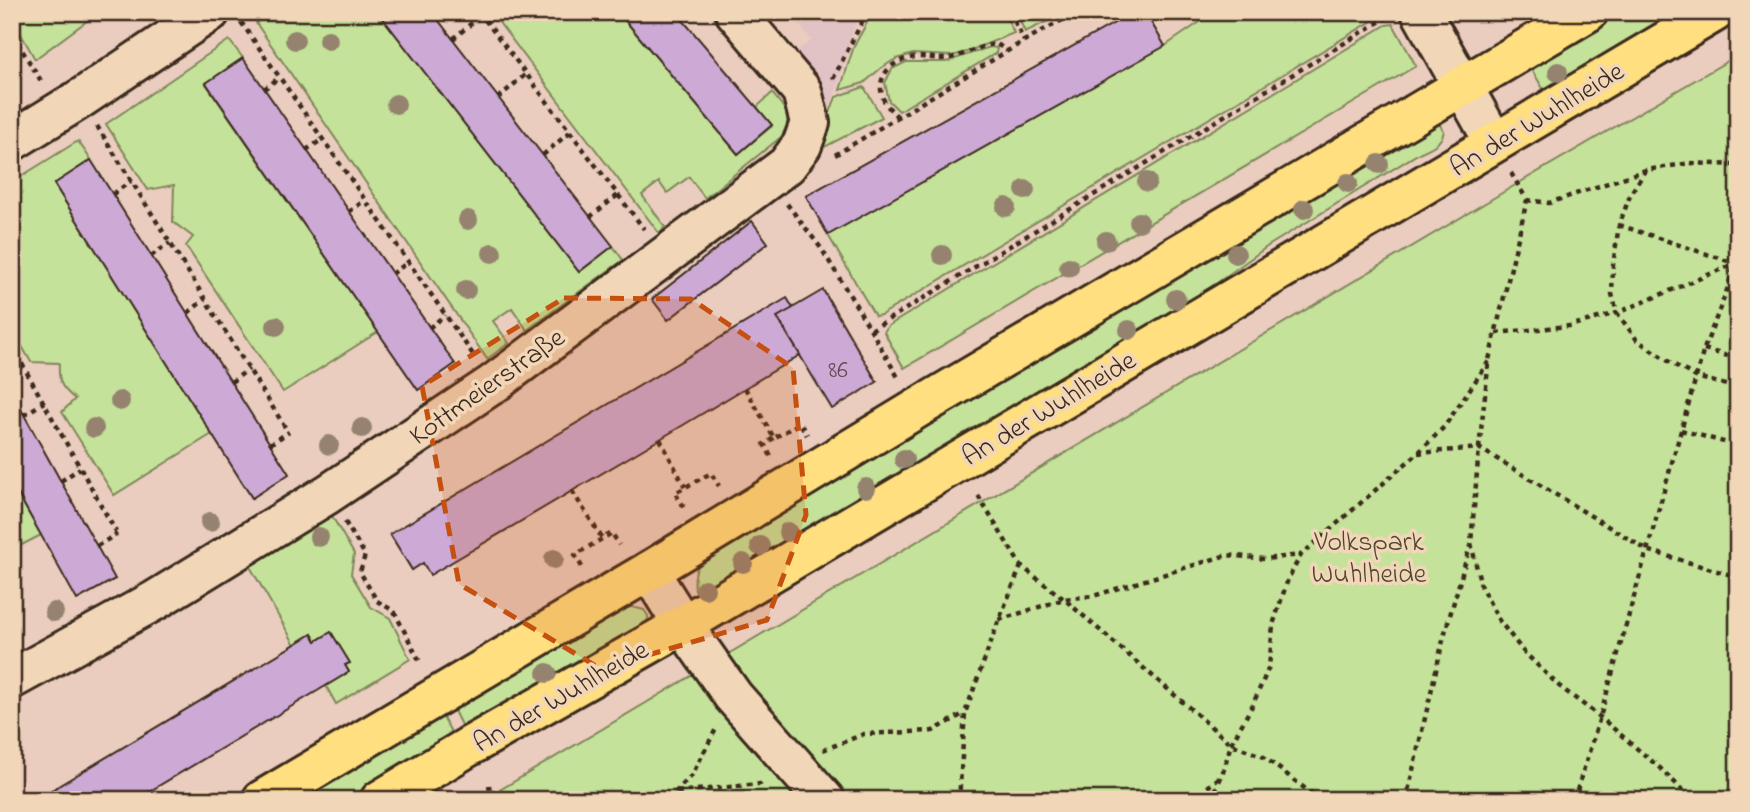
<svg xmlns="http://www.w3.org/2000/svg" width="1750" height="812" viewBox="0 0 1750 812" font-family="'Indie Flower',sans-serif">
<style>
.built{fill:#e1c2c5}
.green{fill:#c4e29a;stroke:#80865c;stroke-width:2}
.building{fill:#ccaad5;stroke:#3b2a1e;stroke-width:2}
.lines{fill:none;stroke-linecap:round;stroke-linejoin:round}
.minor-casing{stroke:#3b2a1e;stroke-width:44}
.major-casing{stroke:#3b2a1e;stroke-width:44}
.path{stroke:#3b2a1e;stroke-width:4.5;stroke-dasharray:5 5;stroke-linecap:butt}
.minor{stroke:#f1d6b8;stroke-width:38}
.major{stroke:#ffdf80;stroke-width:38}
.tree{fill:#958370}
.marked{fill:#c55010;fill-opacity:0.2;stroke:#c55010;stroke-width:5;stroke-dasharray:14 9;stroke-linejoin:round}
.labels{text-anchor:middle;stroke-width:7;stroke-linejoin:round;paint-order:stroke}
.number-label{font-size:24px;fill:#5f4a4c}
.street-label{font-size:28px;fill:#3b2a1e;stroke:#f1d6b8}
.park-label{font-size:28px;fill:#504631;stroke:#f1d6b8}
</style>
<rect width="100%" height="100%" fill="#eacdbe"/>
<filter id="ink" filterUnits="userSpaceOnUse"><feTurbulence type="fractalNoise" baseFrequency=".0143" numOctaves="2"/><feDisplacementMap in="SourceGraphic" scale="14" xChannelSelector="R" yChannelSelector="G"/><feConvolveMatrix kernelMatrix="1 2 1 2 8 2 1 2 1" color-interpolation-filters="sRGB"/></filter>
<g filter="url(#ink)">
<polygon class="built" points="789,12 858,12 840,78 823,128 792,55 812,40"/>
<g class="green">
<polygon points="12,12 99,12 35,59 12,18"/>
<polygon points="270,12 378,12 579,272 613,246 623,260 527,330 512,308 493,321 509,343 487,359 256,23"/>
<path d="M491,12H618L738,154L772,126L757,107L772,93C786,110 794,115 781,137L705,198L689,177L667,193L659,182L642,195L665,227L659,233Z"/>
<polygon points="873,12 1004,12 1014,33 964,53 952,56 913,54 896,59 881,68 864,83 840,90 854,46"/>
<polygon points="1016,12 1067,12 1025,32"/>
<polygon points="1199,12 1383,12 1382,15 881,315 875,316 828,235 1165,46 1203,20"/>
<polygon points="1622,12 1690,12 1547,95 1530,67"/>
<polygon points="1393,24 1416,66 904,368 884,332 888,326 1386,25"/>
<polygon points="229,40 243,58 206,84 378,332 283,392 186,246 193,237 173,222 174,185 148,190 106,124"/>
<polygon points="990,47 997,48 996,53 899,111 889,101 885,83 892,69 906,62 946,62"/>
<polygon points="1738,55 1738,800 483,800 1512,187"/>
<polygon points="864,87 882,117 815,152 836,97"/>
<path d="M1435,123L1440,125L1444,131C1441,144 1432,147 1421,152L1268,246L1181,309L701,594L695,590C692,566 701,560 719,547Z"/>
<path d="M78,141L91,160L54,184L212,434L114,495L62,412L75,399C60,387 58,381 59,363L31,362L12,329V245L17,242L12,234V182Z"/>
<polygon points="12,484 41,535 12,550"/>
<polygon points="329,511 354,554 351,574 371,607 390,618 410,659 336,704 326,686 349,672 345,665 349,662 331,632 316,641 295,645 248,563"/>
<polygon points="632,607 644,610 648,616 647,628 466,735 452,707 620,608"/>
<polygon points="440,712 456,741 356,800 292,800"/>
</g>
<g class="building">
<polygon points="378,12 432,12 613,246 579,272"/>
<polygon points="618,12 676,12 772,125 738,154"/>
<polygon points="1134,12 1145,12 1165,46 828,235 806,196"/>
<polygon points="243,58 455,364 418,390 206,83"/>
<polygon points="91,160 289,474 252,498 54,184"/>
<polygon points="752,221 768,243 668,320 652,299"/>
<polygon points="823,290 877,382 832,409 777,317"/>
<polygon points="787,298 793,308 777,317 800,355 660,439 430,575 423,563 412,570 390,534"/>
<polygon points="12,393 115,579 77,600 12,483"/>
<polygon points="331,632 350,663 345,665 349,672 135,800 35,800 312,634 316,641"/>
</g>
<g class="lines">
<g class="minor-casing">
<g id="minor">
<polyline points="1421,12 1494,142"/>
<polyline points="12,141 80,99 210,12"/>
<polyline points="649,571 683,625 733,696 825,800"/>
<polyline points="12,679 154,601 328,494 493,384 787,165 802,145 810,123 802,91 735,12"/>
</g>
</g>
<g class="major-casing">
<g id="major">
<polyline points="262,800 649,571 918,408 1588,12"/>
<polyline points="380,800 468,747 683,625 1715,12"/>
</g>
</g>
<g class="path">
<polyline points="479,12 644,229"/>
<polyline points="1010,12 1024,41"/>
<polyline points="241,22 474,356"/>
<polyline points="12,34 43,84"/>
<polyline points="453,39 481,15"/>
<polyline points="833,79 867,12"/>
<polyline points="264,89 280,77"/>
<polyline points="498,98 526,74"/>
<path d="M898,117C888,108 880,99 881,85C883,67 901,58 917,57C928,57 940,60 950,58C967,54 980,45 997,44L1007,51"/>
<polyline points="97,126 285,427"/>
<polyline points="306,150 323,139"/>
<polyline points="543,155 570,132"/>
<polyline points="835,155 1024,41 1077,12"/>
<polyline points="1646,170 1631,193 1619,225 1613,265 1612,294 1617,313 1637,340 1671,363 1696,377 1738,388"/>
<polyline points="1511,173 1527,200 1489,360 1479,448 1471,543 1481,586 1498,619 1523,651 1559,686 1600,717 1661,769 1693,800"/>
<polyline points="113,194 131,181"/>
<polyline points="1527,200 1549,203 1646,170 1690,163 1738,165"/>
<polyline points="787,204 821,248 871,330 899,379"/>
<polyline points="349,212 365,200"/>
<polyline points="590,217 618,195"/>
<polyline points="1619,225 1734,263"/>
<polyline points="151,256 170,243"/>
<polyline points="392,274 408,262"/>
<polyline points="188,313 205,299"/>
<polyline points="429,328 445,315"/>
<polyline points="871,330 1389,16"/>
<polyline points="1496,333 1569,326 1617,313 1734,264"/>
<polyline points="12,346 116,532"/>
<polyline points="1704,349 1738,359"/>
<polyline points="231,382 249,369"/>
<polyline points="745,388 774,438 800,423 807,435"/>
<polyline points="24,415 44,402"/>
<polyline points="1681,430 1738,446"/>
<polyline points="660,439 685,487"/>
<polyline points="270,444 289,432"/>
<polyline points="1418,453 1479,448 1647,550 1738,577"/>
<polyline points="771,456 764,444 774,438"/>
<polyline points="61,481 80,468"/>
<polyline points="572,491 602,538"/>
<polyline points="978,496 1021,566 1064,599 1231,744 1264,757 1320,800"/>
<polyline points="684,507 675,493 711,473 719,486"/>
<polyline points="345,522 365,555 360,572 377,601 394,611 420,662"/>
<polyline points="97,546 117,534"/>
<polyline points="582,567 575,555 612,533 619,545"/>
<polyline points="999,620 1064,599 1093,596 1227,555 1265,559 1301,555"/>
<polyline points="823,750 864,734 933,731 965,713"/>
<polyline points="489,785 491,800"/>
<polyline points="677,792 760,784 763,782"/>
<polyline points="668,800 692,775 717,727"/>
<polyline points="959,800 965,713 999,620 1021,566"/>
<polyline points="1192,800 1221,776"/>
<polyline points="1211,800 1222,775 1231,744 1253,704 1269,667 1273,625 1288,579 1301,555 1418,453 1444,427 1489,361"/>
<polyline points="1406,800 1444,636 1470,546"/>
<polyline points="1574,800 1600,717 1704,349 1726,293 1738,254"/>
</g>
<use href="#minor" class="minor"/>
<use href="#major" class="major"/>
</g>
<g class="tree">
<circle cx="295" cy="40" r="10"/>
<circle cx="328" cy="40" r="10"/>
<circle cx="1558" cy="72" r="10"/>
<circle cx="396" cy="104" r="10"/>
<circle cx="1379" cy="164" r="10"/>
<circle cx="1147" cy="182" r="10"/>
<circle cx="1348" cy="183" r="10"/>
<circle cx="1025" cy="190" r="10"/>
<circle cx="1006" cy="207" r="10"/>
<circle cx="1304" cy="209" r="10"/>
<circle cx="468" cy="220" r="10"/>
<circle cx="1139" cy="222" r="10"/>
<circle cx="1106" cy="241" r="10"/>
<circle cx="492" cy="253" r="10"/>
<circle cx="1236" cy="254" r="10"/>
<circle cx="942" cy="255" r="10"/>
<circle cx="1069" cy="267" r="10"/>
<circle cx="466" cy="290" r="10"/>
<circle cx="1176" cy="299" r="10"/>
<circle cx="276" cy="326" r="10"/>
<circle cx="1129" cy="330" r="10"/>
<circle cx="120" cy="401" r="10"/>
<circle cx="94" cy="428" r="10"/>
<circle cx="362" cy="428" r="10"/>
<circle cx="329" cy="445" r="10"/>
<circle cx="904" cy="459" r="10"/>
<circle cx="866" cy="488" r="10"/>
<circle cx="210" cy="522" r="10"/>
<circle cx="788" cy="532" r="10"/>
<circle cx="319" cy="537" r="10"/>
<circle cx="760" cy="546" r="10"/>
<circle cx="554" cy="559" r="10"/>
<circle cx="743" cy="563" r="10"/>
<circle cx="705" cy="589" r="10"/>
<circle cx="54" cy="612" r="10"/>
<circle cx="547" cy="673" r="10"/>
</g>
</g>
<path class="marked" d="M564,298L691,299L793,368L806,515L767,620L601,669L459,584L422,386Z"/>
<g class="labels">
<g class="number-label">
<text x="838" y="377">86</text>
</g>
<g class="street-label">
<text transform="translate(1536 118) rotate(-31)" y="10">An der Wuhlheide</text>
<text transform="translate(486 385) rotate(-35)" y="10">Kottmeierstraße</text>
<text transform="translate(1048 407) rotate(-31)" y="10">An der Wuhlheide</text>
<text transform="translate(560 695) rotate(-30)" y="10">An der Wuhlheide</text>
</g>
<g class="park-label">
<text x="1369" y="550">Volkspark<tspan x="1369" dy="32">Wuhlheide</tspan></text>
</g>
</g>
<rect width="1750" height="812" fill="none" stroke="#f1d6b8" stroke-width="42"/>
<rect x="21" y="21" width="1708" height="770" fill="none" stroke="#3b2a1e" stroke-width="2.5" filter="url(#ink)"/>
</svg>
